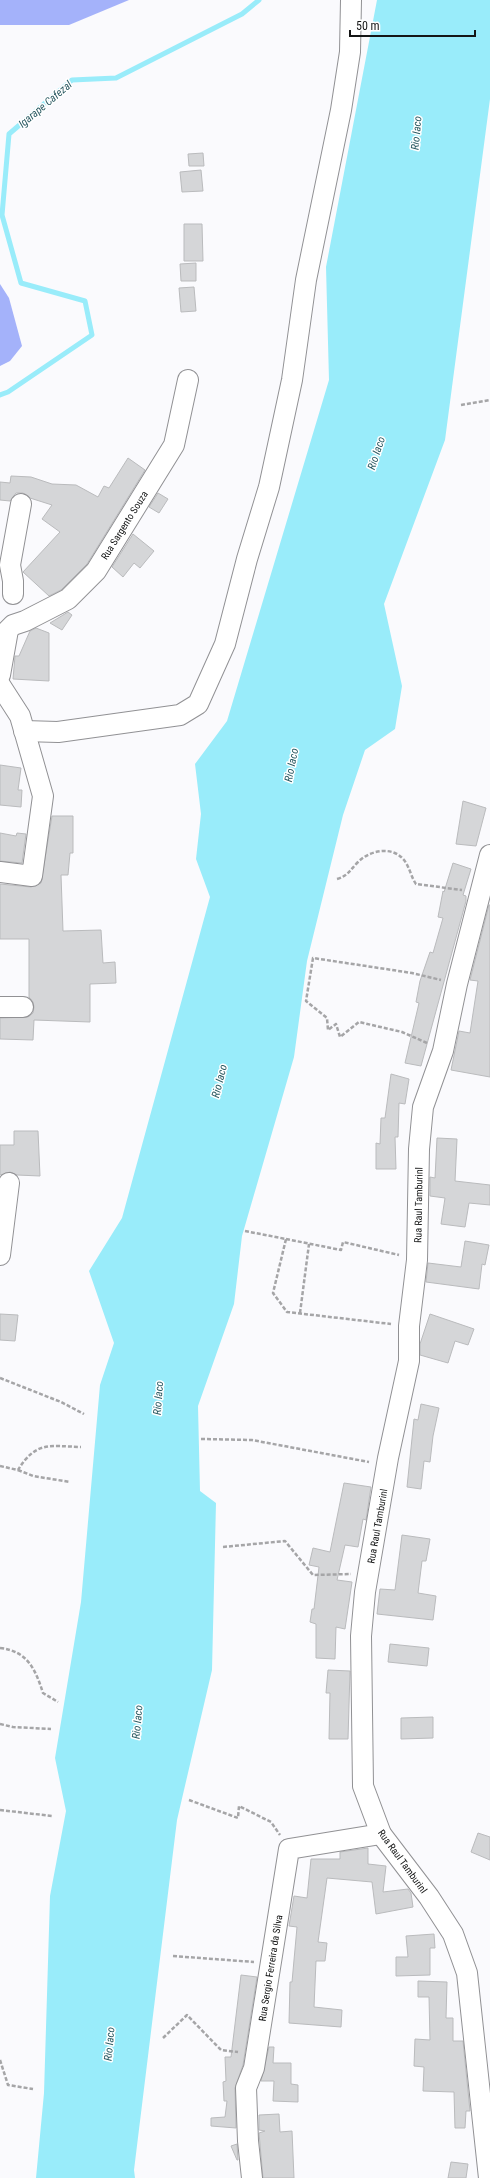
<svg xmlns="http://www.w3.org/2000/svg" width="490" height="2178" viewBox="0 0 490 2178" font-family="'Roboto Condensed',sans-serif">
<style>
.forest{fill:#a4b2fa}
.water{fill:#99ecfa}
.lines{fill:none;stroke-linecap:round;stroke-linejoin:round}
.stream{stroke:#99ecfa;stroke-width:5}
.building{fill:#d5d6d8;stroke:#babbbd}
.street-casing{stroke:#919194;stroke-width:22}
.path{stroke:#a5a5a7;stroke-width:2.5;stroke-dasharray:4 2;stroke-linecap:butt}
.street{stroke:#fff;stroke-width:20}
.labels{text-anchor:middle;stroke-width:3;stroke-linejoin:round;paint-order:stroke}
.street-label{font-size:10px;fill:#141515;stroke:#fff}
.water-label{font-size:11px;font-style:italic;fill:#285860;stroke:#fff}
</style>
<rect width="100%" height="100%" fill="#fafafd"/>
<g class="forest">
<polygon points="0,0 129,0 69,25 0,25"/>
<polygon points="0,284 9,298 22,346 10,361 0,366"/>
</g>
<polygon class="water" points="377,0 490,0 490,99 445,440 384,604 402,686 395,729 365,750 343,815 307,961 294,1057 242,1236 234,1304 198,1406 200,1491 216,1503 212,1670 177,1820 134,2170 135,2178 36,2178 44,2093 50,1896 66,1811 55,1758 81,1602 100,1385 114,1343 89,1271 122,1218 210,897 196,859 201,814 195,764 227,721 329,380 326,267"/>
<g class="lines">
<polyline class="stream" points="0,395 8,392 92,335 85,301 21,283 2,215 9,134 72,80 116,78 242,14 259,0"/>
</g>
<g class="building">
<polygon points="203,153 204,166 189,166 188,154"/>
<polygon points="201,170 203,191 182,192 180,172"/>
<polygon points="184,224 202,224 203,261 184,261"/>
<polygon points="196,263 196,281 181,281 180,264"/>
<polygon points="194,287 196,311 181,312 179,288"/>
<polygon points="128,458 145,470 87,564 61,590 49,596 23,572 60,532 42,519 52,505 30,498 23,493 16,493 10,501 0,500 0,482 10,483 11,476 31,477 52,484 76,485 98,497 104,486 109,488"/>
<polygon points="158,493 168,499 159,513 149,507"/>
<polygon points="133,534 154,551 140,568 134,563 123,577 112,567"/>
<polygon points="68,612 72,615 62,630 50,623"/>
<polygon points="36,628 49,633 49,681 13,679 15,656 19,656 30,631"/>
<polygon points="0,765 21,768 18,790 22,790 21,807 0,805"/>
<polygon points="463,801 486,808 476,846 456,844"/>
<polygon points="52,816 73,816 73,853 70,853 68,875 61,875 63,931 101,930 103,963 115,962 116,983 90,984 90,1022 34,1020 33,1040 0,1039 0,1018 28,1017 33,1013 34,1007 33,1002 29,997 29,939 0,939 0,884 31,887 41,883"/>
<polygon points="0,833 16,836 17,833 26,834 22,863 0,861"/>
<polygon points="453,863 471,869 463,895 466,896 466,901 421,1066 405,1063 419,1003 416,1002 420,981 430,952 433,953 443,918 438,917 443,891 444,892"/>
<polygon points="489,905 490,905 490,1077 451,1070 459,1031 470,1033 478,981 470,980"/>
<polygon points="391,1074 409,1079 405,1104 399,1103 398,1137 395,1137 396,1169 376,1169 376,1143 380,1144 381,1118 385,1118"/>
<polygon points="14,1131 38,1131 40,1176 17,1175 10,1172 0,1175 0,1145 14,1145"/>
<polygon points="437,1138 457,1139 455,1181 490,1185 490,1205 469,1203 465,1227 441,1224 445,1198 430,1196 430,1177 435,1178"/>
<polygon points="465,1241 489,1245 485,1265 482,1264 479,1289 426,1282 428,1263 461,1267"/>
<polygon points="0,1314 18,1315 15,1341 0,1340"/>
<polygon points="430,1314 474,1329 468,1345 455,1341 448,1363 420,1355 420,1344"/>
<polygon points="421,1404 439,1408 433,1436 430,1462 424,1461 421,1489 407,1487 414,1419 418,1420"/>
<polygon points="344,1483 371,1487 366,1520 363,1519 358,1547 345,1545 337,1580 352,1582 345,1629 336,1627 335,1659 316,1658 316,1624 310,1622 312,1609 314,1609 319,1567 309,1565 313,1548 330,1552"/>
<polygon points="402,1535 430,1539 426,1561 422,1561 418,1593 436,1596 433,1620 377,1614 380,1589 395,1590"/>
<polygon points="390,1644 429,1648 427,1666 388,1662"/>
<polygon points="328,1670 350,1671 348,1739 329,1739 330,1693 326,1693"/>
<polygon points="433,1717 433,1738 401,1739 401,1718"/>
<polygon points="478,1833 490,1837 490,1860 471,1852"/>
<polygon points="368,1848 368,1864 386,1866 383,1892 408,1889 411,1893 413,1907 376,1914 372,1882 327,1878 318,1942 327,1943 325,1961 316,1961 314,2007 342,2010 341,2027 289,2023 290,1982 292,1982 297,1927 289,1926 294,1896 307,1898 311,1859 340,1859 340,1852"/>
<polygon points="434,1934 435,1948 430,1948 430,1975 396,1976 396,1957 408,1957 406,1936"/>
<polygon points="241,1975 257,1977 243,2065 235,2088 236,2128 211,2126 211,2118 225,2117 227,2101 224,2101 223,2082 226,2081 225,2057 231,2057"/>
<polygon points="418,1981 447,1982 446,2018 453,2018 453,2041 463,2041 470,2111 466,2111 465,2128 455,2128 454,2092 423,2091 424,2067 414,2066 415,2039 430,2040 429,1997 418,1997"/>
<polygon points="269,2047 274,2047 273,2063 291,2063 291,2084 298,2085 298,2102 273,2101 274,2081 261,2081"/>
<polygon points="279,2114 280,2132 292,2131 294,2178 263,2178 259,2133 265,2131 259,2130 259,2115"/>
<polygon points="237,2144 238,2160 237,2160 231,2146"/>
<polygon points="451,2162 468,2164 466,2178 448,2178"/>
</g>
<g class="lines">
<g class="street-casing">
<g id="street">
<polyline points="13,594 13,581 10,565 21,504"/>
<polyline points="0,675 8,630 13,625 25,621 68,599 96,571 174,445 188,380"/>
<polyline points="0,685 20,716 43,796 32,876 0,872"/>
<polyline points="24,731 58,732 180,715 198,704 225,644 247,559 269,487 292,380 306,280 341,110 350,52 351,0"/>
<polyline points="0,1007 23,1007"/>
<polyline points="0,1255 9,1183"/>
<polyline points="252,2178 248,2141 246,2088 254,2068 289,1849 381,1834"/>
<polyline points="489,2178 467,1973 453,1934 429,1897 381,1834 363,1786 361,1636 365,1592 388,1458 409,1361 409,1326 417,1260 419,1149 423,1107 443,1051 457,984 490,855"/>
</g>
</g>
<g class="path">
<polyline points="461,405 490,400"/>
<path d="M337,879C348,876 351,869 358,862C370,850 392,846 403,859C409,865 411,877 416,884L462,890"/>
<polyline points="427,1043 402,1032 359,1022 340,1037 336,1024 328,1030 327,1018 306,1001 313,958 412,973 441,980"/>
<polyline points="245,1231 286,1239 273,1293 287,1312 391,1324"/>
<polyline points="286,1239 341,1250 343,1242 399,1255"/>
<polyline points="300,1313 309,1244"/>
<polyline points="0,1378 61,1402 84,1414"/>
<polyline points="201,1439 252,1440 369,1462"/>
<path d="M0,1466L18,1470C36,1441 49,1446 81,1447"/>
<polyline points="18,1470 33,1476 70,1482"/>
<polyline points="223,1547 285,1541 313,1575 351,1574"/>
<path d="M0,1648C27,1651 35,1668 43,1693L58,1702"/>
<polyline points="0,1724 13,1727 51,1729"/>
<polyline points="189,1800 238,1818 239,1806 271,1822 280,1835"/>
<polyline points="0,1810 52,1816"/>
<polyline points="173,1956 254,1962"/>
<polyline points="163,2038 187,2015 221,2050 238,2052"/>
<polyline points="0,2060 8,2085 33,2089"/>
</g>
<use href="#street" class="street"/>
</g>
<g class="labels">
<g class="street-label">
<text transform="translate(124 525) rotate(-58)" y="4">Rua Sargento Souza</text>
<text transform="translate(418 1205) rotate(-89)" y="4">Rua Raul Tamburinl</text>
<text transform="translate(377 1526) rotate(-80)" y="4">Rua Raul Tamburinl</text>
<text transform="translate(403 1861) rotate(54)" y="4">Rua Raul Tamburinl</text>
<text transform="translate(270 1968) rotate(-81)" y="4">Rua Sergio Ferreira da Silva</text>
</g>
<g class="water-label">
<text transform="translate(45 104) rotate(-40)" y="4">Igarape Cafezal</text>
<text transform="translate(416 133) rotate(-85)" y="4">Rio Iaco</text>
<text transform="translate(376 453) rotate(-72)" y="4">Rio Iaco</text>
<text transform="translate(291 765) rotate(-79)" y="4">Rio Iaco</text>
<text transform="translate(219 1081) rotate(-76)" y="4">Rio Iaco</text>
<text transform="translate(158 1398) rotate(-86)" y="4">Rio Iaco</text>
<text transform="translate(137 1722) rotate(-85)" y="4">Rio Iaco</text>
<text transform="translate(109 2044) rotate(-85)" y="4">Rio Iaco</text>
</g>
</g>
<path d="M350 30v6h125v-6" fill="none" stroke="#141515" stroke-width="2"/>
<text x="356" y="30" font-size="12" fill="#141515" stroke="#ffffff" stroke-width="3" paint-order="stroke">50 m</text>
</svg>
